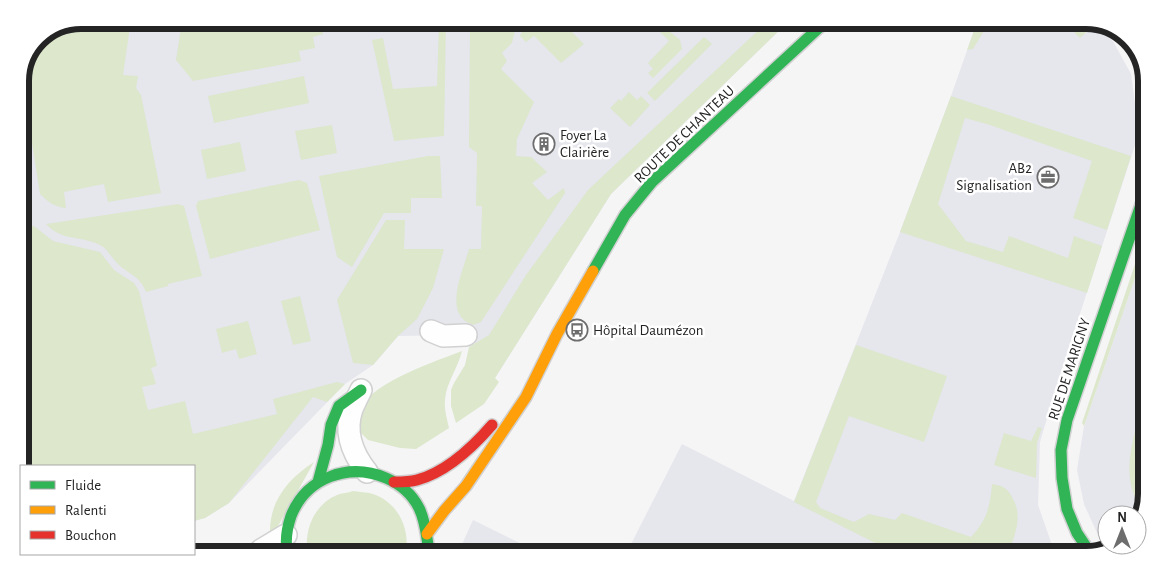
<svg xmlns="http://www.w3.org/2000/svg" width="1167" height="575" viewBox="0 0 1167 575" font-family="'Alegreya Sans',sans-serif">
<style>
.built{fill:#e6e6ed}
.green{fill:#dce7cc}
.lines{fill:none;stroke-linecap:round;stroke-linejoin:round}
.street-casing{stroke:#d1d1d2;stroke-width:24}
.fast-casing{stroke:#d1d1d2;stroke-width:14}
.slow-casing{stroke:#d1d1d2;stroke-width:14}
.jam-casing{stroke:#d1d1d2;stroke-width:14}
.street{stroke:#fefefe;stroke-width:21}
.fast{stroke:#30b455;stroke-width:11}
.slow{stroke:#ff9f0a;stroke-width:11}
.jam{stroke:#e5322d;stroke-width:11}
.labels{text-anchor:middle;stroke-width:5;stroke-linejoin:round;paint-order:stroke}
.street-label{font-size:15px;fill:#242425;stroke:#fff}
.poi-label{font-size:15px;fill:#242425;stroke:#fff;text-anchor:start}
.rim{fill:none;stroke:#242425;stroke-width:6}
</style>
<rect width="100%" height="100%" fill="#f5f5f6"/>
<g class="built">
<polygon points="81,20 786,24 611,194 495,378 471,335 398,336 373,365 345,384 229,503 205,518 194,521 194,466 20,292 20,77 38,38"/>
<polygon points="976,25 1103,26 1114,43 1131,74 1139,133 1059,378 1040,442 1038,505 1052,545 1062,555 627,552 682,444 794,501 900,232 951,96"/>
<polygon points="1145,249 1141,521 1137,525 1137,515 1107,515 1107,545 1120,545 1110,548 1098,535 1084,504 1077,470 1084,426"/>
<polygon points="473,520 538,552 459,551"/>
</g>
<g class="green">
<path d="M80,20H131L123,75L138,76L136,88L141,95L161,193L108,202L104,184L64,192L66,208C55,207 48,202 40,194L25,99L26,63L38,38Z"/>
<polygon points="182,21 321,21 323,34 313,37 315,48 299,51 301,61 193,81 176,60"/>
<polygon points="439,22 446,22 444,136 394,141 372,40 383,38 393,89 437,86"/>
<path d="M470,22L519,23L514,34L512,43L502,53L507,61L501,69L534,102L517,139L516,156L531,157L547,172L532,183L548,200L564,188L565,193L481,322L473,325C470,323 465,322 463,319C447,303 464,268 469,249H481L482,206H476L477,153L469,147Z"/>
<polygon points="526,23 563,23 584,44 561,63 534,36 526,42 520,36"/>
<polygon points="765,24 786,24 611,194 495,378 499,382 484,404 456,423 451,406 451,390 454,383 465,365 469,347 489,335 526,275 588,190"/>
<polygon points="976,25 990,25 984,31 973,49 967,50"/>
<polygon points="663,26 680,40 682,49 653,78 648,73 653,69 648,63 669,41 659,31"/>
<polygon points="1068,26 1093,26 1080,38"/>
<polygon points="704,37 712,44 655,101 647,93"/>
<polygon points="304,76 309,103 214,123 208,96"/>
<polygon points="629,92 637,100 641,96 650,105 630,127 610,108 619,99 621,101"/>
<polygon points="951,96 1131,156 1107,230 1073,218 1092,161 990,125 965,118 938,204 966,241 1003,252 1009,236 1068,258 1074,236 1102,246 1087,293 900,232"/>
<polygon points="332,125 337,153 301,160 295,131"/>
<polygon points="240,142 246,171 207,179 201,150"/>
<polygon points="428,156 440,156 442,198 411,198 411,213 384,213 352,267 337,257 319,176"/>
<polygon points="299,180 307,183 320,230 210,259 196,206 198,201"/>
<path d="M178,204L184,206L202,276L168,284V286L146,292C140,276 130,275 119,265C112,259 108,249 100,245C80,235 63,242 46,224Z"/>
<polygon points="386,220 405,220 404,249 444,249 433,288 417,319 398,336 373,365 353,363 337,300"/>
<polygon points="34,226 53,241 100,252 114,270 134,283 139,291 157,366 151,368 156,384 142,387 148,410 185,401 193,434 277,414 273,399 337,382 345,384 327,402 313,397 229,503 205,518 194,521 194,466 21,466 21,502 20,499 20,230"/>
<polygon points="1145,234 1145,249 1084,426 1082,423"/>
<polygon points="300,296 311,341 293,345 281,301"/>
<polygon points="248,321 257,354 239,359 236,349 222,353 216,329"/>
<path d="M856,345L947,376L924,442L849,416L816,502L820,508L854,522L869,514L895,520L902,513L971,537C987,520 990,507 992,484C995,485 1000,485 1003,487C1007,489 1011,494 1013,499C1023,516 1015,537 1007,555L897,554L794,502Z"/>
<path d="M462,351C458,368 446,383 445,400C444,409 447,419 449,428L416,449L400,448L368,440L360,432C359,424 358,414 362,406C376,381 436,361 462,351Z"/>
<path d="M1142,408L1141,509C1138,504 1135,498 1133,492C1124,463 1134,436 1142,408Z"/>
<polygon points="1038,427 1042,428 1037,443 1036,478 994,465 1004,433 1031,441"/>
<path d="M314,462L278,526L270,534C269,501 288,479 314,462Z"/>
<path d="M353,491C358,492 364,492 369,493C395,499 410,525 406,551L307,550C305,528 315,504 337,495C342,493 348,493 353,491Z"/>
</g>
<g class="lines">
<g class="street-casing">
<g id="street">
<polyline points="431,331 443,336 466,335"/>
<path d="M361,390C358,396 355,402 352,409C344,432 352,453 367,472"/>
<polyline points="261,550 286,535"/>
</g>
</g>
<g class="fast-casing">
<g id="fast">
<polyline points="593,271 625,215 652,182 823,24"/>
<polyline points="318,482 328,445 331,425 339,406 361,390"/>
<path d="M287,550C285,538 287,528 291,516C306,478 348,462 386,478C400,484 412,494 419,508C425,520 426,532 428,545"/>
<polyline points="1091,554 1077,533 1067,509 1062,478 1061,450 1067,420 1145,193"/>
</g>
</g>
<g class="slow-casing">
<polyline id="slow" points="427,534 444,511 466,486 526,397 557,334 593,271"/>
</g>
<g class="jam-casing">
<path id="jam" d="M394,482C402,482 410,482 417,480C447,472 472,448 492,425"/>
</g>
<use href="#street" class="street"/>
<use href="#fast" class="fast"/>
<use href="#slow" class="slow"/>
<use href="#jam" class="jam"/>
</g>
<defs>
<g id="building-ring" transform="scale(1.125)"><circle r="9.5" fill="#fff" stroke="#6d6d6e" stroke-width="1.5"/><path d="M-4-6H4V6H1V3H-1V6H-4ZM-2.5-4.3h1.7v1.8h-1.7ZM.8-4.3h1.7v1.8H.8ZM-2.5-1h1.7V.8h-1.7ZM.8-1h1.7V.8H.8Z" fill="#6d6d6e"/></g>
<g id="office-ring" transform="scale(1.125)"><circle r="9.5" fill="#fff" stroke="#6d6d6e" stroke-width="1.5"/><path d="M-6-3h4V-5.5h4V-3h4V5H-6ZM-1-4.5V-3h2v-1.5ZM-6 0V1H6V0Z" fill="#6d6d6e"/></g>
<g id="bus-ring" transform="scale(1.125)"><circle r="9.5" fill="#fff" stroke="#6d6d6e" stroke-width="1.5"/><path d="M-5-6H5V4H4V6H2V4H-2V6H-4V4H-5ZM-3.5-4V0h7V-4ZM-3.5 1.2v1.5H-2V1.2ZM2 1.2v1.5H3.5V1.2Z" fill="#6d6d6e"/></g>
</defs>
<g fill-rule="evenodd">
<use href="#building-ring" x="544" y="144"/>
<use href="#office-ring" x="1048" y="177"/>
<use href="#bus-ring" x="577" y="330"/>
</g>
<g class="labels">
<g class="street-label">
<text transform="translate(684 134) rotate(-44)" y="5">ROUTE DE CHANTEAU</text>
<text transform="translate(1069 369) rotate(-72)" y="5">RUE DE MARIGNY</text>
</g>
<g class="poi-label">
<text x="560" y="140">Foyer La<tspan x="560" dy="17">Clairière</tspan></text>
<text x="1032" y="173" text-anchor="end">AB2<tspan x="1032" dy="17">Signalisation</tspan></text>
<text x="593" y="335">Hôpital Daumézon</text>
</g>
</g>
<path d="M0 0H1167V575H0ZM81 29H1086A52 52 0 0 1 1138 81V494A52 52 0 0 1 1086 546H81A52 52 0 0 1 29 494V81A52 52 0 0 1 81 29Z" fill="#fff" fill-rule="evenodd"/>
<path class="rim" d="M81 29H1086A52 52 0 0 1 1138 81V494A52 52 0 0 1 1086 546H81A52 52 0 0 1 29 494V81A52 52 0 0 1 81 29Z"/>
<rect x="20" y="465" width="175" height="90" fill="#ffffff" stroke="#a7a7a8"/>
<rect x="30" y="481" width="25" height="8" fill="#30b455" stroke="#a7a7a8"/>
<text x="65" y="490" font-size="15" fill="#242425">Fluide</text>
<rect x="30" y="506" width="25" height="8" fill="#ff9f0a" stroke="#a7a7a8"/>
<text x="65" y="515" font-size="15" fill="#242425">Ralenti</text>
<rect x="30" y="531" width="25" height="8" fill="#e5322d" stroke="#a7a7a8"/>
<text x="65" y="540" font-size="15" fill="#242425">Bouchon</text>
<g transform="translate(1122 530)"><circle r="24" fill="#ffffff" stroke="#a7a7a8"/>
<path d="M0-4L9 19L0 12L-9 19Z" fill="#6d6d6e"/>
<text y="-8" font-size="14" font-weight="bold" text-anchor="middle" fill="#242425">N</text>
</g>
</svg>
